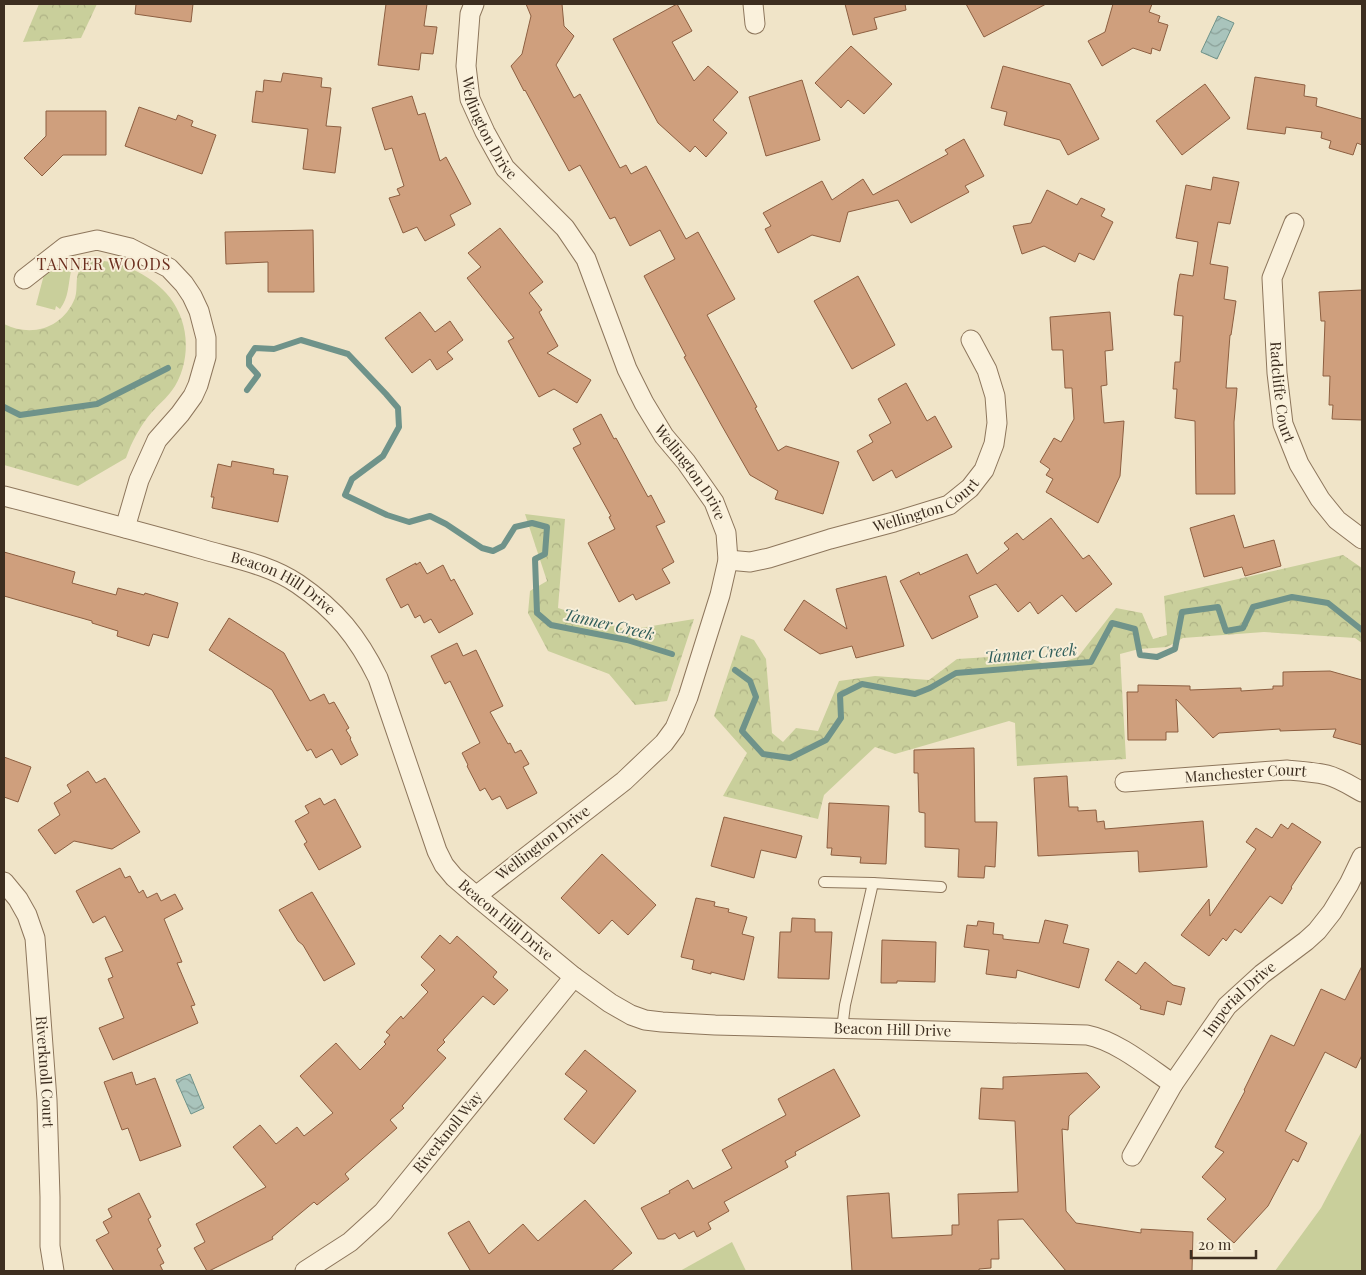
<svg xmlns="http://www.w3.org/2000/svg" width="1366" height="1275" viewBox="0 0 1366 1275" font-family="'Playfair Display',serif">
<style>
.green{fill:#c9cf9b}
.forest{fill:url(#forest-crowns)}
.water{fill:url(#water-waves);stroke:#6f938a}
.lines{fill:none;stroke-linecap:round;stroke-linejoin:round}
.stream{stroke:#6f938a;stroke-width:6}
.building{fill:#cf9f7d;stroke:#8d5f41}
.lane-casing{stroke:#8d765c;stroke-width:12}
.street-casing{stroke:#8d765c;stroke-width:21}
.lane{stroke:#faf1dc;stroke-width:10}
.street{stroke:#faf1dc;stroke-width:19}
.labels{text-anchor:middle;stroke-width:4;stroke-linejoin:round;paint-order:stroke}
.street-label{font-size:15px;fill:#3d2e20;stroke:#f7eed8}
.neighbourhood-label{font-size:16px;letter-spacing:1px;fill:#6b2e1e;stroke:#f7eed8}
.water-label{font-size:16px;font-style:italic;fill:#2f5d5a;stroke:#f7eed8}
</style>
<defs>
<pattern id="forest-crowns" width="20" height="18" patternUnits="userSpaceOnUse" patternTransform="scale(1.25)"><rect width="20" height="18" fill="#c9cf9b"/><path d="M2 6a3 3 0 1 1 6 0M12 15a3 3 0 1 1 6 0" fill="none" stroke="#aeb285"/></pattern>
<pattern id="water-waves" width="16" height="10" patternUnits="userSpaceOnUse" patternTransform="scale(1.25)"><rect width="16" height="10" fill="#a9c4bc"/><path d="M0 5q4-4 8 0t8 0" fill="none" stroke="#8ba098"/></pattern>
</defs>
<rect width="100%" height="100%" fill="#f0e4c8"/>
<g class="green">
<path d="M47,263L66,268L65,271H71C68,285 69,297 60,309L56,306L55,310L36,305Z"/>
<polygon points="1362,1131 1362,1271 1275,1271 1321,1208"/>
<polygon points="732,1242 746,1271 680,1271"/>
</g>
<g class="forest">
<polygon points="39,4 97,4 81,38 23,42"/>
<path d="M94,260C120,261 149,274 166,293C189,318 192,357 175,386C169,396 160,403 152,412C140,426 132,441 126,458L78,486L4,465V324C32,338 63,328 75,298C78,289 75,279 79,271C82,264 87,262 94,260Z"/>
<polygon points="525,514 565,519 558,608 628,630 694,619 667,701 635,705 609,674 548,651 528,613 530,591 547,581"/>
<polygon points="1343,555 1362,568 1362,643 1355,638 1264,632 1183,638 1167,647 1139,649 1120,654 1126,759 1017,766 1015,723 1009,721 895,754 875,747 824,795 818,819 723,796 747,753 714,716 741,635 754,640 766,659 772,733 783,742 796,728 818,731 839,681 875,676 929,680 957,659 1022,655 1050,666 1078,657 1116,608 1142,613 1153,639 1167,635 1164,596"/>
</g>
<g class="water">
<polygon points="1218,16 1234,23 1217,59 1201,52"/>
<polygon points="190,1074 204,1108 191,1114 176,1080"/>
</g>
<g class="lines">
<g class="stream">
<polyline points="247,390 258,375 249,365 249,357 255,348 274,349 301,340 348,354 386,394 398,408 399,427 383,456 352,479 345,495 387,515 409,522 430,516 446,524 482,548 493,551 503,546 515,527 532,523 547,527 545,554 535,559 537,613 551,625 627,640 672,654"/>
<polyline points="4,407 20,415 97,404 168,368"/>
<polyline points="735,670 750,681 756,697 742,731 763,754 790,758 826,740 841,718 840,695 862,684 915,694 930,688 956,673 1091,662 1112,623 1135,629 1140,655 1157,657 1175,649 1182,612 1218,607 1226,631 1243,628 1253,607 1292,597 1328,603 1362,630"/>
</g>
</g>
<g class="building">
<polygon points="136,4 193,4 191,22 135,14"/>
<polygon points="386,4 427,4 424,26 437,27 433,54 421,53 419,70 378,65"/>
<polygon points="526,4 562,4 564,26 574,36 556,65 574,98 580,94 620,168 626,165 631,174 646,166 686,239 698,232 735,299 707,315 757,407 755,408 778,451 786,446 839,462 823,514 775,499 778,491 750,475 722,426 684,357 686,356 644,276 675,259 660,230 630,246 615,217 610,219 580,165 569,171 525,90 524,91 511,66 522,54 531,16"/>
<polygon points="677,4 692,31 672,42 694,81 708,66 738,92 713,120 727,133 706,157 695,146 690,152 658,123 613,39"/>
<polygon points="845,4 905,4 906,10 874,18 877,29 853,35"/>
<polygon points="966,4 1046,4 984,37"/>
<polygon points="1113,4 1152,4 1149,12 1160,16 1158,22 1168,25 1160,51 1152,48 1151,54 1133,48 1102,66 1088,41 1105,32"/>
<polygon points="851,46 892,84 864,114 848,100 841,108 815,83"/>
<polygon points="1003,66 1070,84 1099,139 1068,155 1060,140 1004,125 1007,112 991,108"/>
<polygon points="283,73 322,78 321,87 331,88 326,126 341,127 335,173 303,169 308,129 252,122 256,91 263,92 264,80 281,82"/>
<polygon points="1255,77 1305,85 1304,96 1317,98 1316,106 1362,119 1362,145 1357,143 1353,155 1329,148 1331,141 1321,138 1322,132 1286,127 1285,134 1247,129"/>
<polygon points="802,80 820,140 766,156 749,97"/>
<polygon points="1205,84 1230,118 1182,155 1156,121"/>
<polygon points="412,96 418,115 425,113 440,161 446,157 471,204 450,215 455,225 425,241 417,227 403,233 389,198 400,195 397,189 404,186 392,148 385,150 372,108"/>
<polygon points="139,107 176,120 178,115 193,121 191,126 216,135 202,174 125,146"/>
<polygon points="46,111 106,111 106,155 63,155 42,176 24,158 46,136"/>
<polygon points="964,139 984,176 965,186 969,192 911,223 898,200 848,212 840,242 812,235 778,253 765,229 771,226 763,213 822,181 832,200 863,179 873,195 948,154 945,150"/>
<polygon points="1213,177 1239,182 1230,224 1218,222 1210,264 1228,267 1224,299 1236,301 1231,335 1230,335 1226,388 1237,388 1234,422 1235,494 1196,494 1195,421 1175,418 1177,389 1173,389 1175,362 1180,362 1183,316 1174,315 1178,282 1180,274 1193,276 1198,242 1176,238 1186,185 1211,190"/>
<polygon points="1047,190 1077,205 1081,198 1105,209 1101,216 1113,222 1094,260 1079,253 1075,262 1044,246 1022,254 1013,226 1031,223"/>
<polygon points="500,228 543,282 529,293 542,310 539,312 558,346 547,353 591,380 577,403 554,389 539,397 508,341 514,338 467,278 481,267 468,253"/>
<polygon points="313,230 314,292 268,292 268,262 226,264 225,232"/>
<polygon points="858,276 895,345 852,369 814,301"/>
<polygon points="1362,290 1362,420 1332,419 1333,405 1329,405 1330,376 1323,376 1325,321 1321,321 1319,292"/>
<polygon points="420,312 435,332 450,321 463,340 447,352 453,359 437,370 430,359 412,373 385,338"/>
<polygon points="1110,312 1113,350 1105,351 1107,385 1101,386 1104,423 1124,421 1120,476 1098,523 1046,492 1053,479 1046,475 1050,469 1040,462 1054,438 1061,442 1074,419 1072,388 1065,388 1063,350 1052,350 1050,317"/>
<polygon points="906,383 927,421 935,416 952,447 896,478 892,470 873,481 857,451 873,442 869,435 891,423 878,399"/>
<polygon points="601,414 614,439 616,438 648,497 651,495 665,522 656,526 674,562 662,569 670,583 636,600 633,594 619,602 588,543 615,529 609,517 611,516 573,448 581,444 573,429"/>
<polygon points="232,461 274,469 273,474 288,476 278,522 212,508 214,497 211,497 218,464 231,467"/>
<polygon points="1234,515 1244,548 1274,540 1281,566 1245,576 1242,567 1204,577 1190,528"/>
<polygon points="1051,518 1083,559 1089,555 1112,584 1076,612 1062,595 1038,614 1030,602 1018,612 996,584 969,596 978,617 932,639 900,581 919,572 920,575 967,554 977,574 1009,549 1004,543 1017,533 1023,540"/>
<polygon points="4,552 75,572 72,583 116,595 118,588 144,595 145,593 178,603 168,638 153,634 149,646 117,636 118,631 92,623 92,621 4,596"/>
<polygon points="420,562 427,574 443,565 451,581 454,579 473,614 439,633 431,619 424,623 420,615 415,618 408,604 401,608 386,579 416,563 416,565"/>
<polygon points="886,576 904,646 856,658 852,646 820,654 784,630 804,600 847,629 836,589"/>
<polygon points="229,618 284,653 310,701 324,694 329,704 334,702 349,728 346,730 351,738 350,739 358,755 341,765 332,749 316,758 311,749 307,751 272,690 209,650"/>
<polygon points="457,643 463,656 476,650 503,706 490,712 508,744 510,743 515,753 521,750 529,764 523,767 537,793 507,809 500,796 492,800 485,788 480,791 467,766 468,765 462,753 480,743 450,681 445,684 431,656"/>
<polygon points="1330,671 1362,680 1362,745 1333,737 1336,729 1280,731 1280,729 1219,733 1213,738 1176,699 1178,732 1166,732 1166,740 1128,740 1127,692 1138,692 1138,685 1190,686 1190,690 1241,688 1241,691 1273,689 1273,686 1283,686 1283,672"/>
<polygon points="974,748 975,822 997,822 995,867 985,866 984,878 958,877 959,849 925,847 925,813 919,812 918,773 914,773 914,750"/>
<polygon points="4,757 31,767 18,802 4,797"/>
<polygon points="88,771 96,783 105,778 140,832 112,849 74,841 55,854 38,830 60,815 54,803 71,792 67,785"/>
<polygon points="1067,776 1069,807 1078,807 1078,811 1096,810 1097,822 1104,821 1105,829 1203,821 1207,867 1139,872 1138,851 1038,856 1034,778"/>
<polygon points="320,798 324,805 335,799 361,847 319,870 304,844 307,842 295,821 309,813 305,806"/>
<polygon points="829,803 889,806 886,864 860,863 861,857 831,855 832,848 827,848"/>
<polygon points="724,817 802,836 796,858 761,850 754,878 711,866"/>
<polygon points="1292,823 1321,842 1291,887 1292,888 1282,904 1270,896 1241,933 1235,929 1226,941 1223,938 1209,956 1181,935 1209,899 1210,916 1256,849 1246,842 1256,828 1272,838 1281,824 1288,829"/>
<polygon points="602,854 656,905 628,935 612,920 599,934 561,898"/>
<polygon points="120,868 125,878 130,876 139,893 143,890 147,898 157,893 161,901 175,894 183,909 164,919 182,962 177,963 195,1005 191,1006 198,1023 113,1060 99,1028 124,1018 108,979 113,977 105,958 123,951 105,916 93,923 76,891"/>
<polygon points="312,892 355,964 324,981 303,945 298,941 279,910"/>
<polygon points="696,898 715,902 714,906 729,909 728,912 747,917 742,934 754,937 744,980 711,972 711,974 692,969 694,960 681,957"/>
<polygon points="792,918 815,919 815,932 832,932 829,979 778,978 780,932 791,932"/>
<polygon points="1045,920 1068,925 1063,943 1089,949 1079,988 1017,970 1016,978 986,974 989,950 964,947 967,925 977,926 978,921 994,923 993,934 1003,935 1003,939 1039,943"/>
<polygon points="440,935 450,944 457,936 497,972 493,977 508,990 494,1005 483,996 443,1040 445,1042 437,1050 446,1058 402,1106 404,1108 390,1120 397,1128 345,1174 349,1179 317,1205 314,1202 272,1237 273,1239 209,1271 207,1271 194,1248 205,1242 196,1224 266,1187 233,1147 260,1125 276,1144 297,1127 304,1136 333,1113 300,1076 336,1043 360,1070 386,1044 384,1042 390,1035 386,1032 401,1016 403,1019 428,992 421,985 435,970 421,957"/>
<polygon points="882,940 936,942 935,982 897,981 897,983 881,983"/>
<polygon points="1118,961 1136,974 1145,962 1173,985 1185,988 1181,1005 1167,1001 1164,1015 1140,1009 1141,1006 1105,980"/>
<polygon points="1362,966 1362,1055 1356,1068 1325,1052 1285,1131 1307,1143 1298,1162 1293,1159 1268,1206 1234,1243 1207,1219 1226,1199 1202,1177 1224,1152 1215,1147 1245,1091 1244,1090 1271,1035 1294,1046 1321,989 1345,1000"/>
<polygon points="585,1050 636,1091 594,1144 564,1119 587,1091 565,1074"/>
<polygon points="834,1069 860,1116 795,1152 796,1155 785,1161 788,1167 724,1202 729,1211 708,1223 711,1229 697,1237 694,1231 679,1239 675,1233 664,1239 658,1239 641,1208 670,1193 669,1191 688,1180 693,1189 732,1168 722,1150 786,1115 778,1099"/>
<polygon points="132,1072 136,1085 155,1078 181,1146 140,1161 128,1128 122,1130 104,1082"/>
<polygon points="1087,1073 1100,1087 1069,1116 1068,1130 1062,1129 1066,1211 1076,1223 1141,1233 1141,1229 1193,1232 1192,1271 1066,1271 1023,1219 998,1220 999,1259 991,1259 991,1268 979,1269 979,1271 852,1271 847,1196 889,1193 892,1238 952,1235 952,1225 959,1225 958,1194 1018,1192 1015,1121 979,1119 981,1088 1003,1089 1003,1077"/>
<polygon points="139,1193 151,1217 148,1219 161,1246 157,1249 164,1263 160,1265 163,1271 114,1271 96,1240 109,1233 103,1222 112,1217 108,1209"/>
<polygon points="585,1200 632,1253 611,1271 469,1271 470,1270 448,1233 469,1221 489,1254 523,1224 538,1241"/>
</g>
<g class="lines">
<g class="lane-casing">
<g id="lane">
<polyline points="824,882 873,883"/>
<polyline points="842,1029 845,1005 873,883 941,887"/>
</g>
</g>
<g class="street-casing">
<g id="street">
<path id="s1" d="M474,4L470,14L466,66L470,99L485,132L505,168L565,228L586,259L627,369L644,403L664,436L686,462L714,502L726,533L728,560L720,595L688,697L675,728L664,743L624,781L476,896"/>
<polyline points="753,4 755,24"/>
<path id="s2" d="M1294,223L1272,278L1277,373L1283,424L1299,464L1320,499L1337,520L1362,539"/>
<polyline points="24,279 65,247 97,240 130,248 169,268 184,284 192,296 199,311 206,338 206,357 198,385 193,396 180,414 157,440 139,480 125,528"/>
<path id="s3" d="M4,496C69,513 134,530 198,548C231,558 269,564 298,584C336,610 358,637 378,678L437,851L444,865L454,877L476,896L574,977L610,1003L631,1015L645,1020L662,1022L715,1025L1087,1035C1117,1041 1147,1066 1173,1084"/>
<path id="s4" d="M728,560L750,562L769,558L830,539L894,522L949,505L970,488L984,470L994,444L997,423L995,396L987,370L971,340"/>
<path id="s5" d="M1125,782L1287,770C1300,771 1314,772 1327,775C1339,778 1351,786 1362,792"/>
<path id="s6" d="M4,882L18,899L27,915L35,938L47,1100L50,1197V1246L54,1271"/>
<path id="s7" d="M1132,1156L1173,1084L1227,1006L1262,974L1306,941L1317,931L1332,912L1349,884L1362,857"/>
<path id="s8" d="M305,1271L350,1242L383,1212L574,977"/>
</g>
</g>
<use href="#lane" class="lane"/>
<use href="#street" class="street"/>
</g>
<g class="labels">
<g class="street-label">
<text dy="5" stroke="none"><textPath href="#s1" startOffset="130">Wellington Drive</textPath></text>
<text dy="5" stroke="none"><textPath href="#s2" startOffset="174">Radcliffe Court</textPath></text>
<text dy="5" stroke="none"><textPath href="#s1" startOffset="535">Wellington Drive</textPath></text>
<text dy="5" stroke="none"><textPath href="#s4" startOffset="208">Wellington Court</textPath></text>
<text dy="5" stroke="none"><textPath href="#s3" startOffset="294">Beacon Hill Drive</textPath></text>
<text dy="5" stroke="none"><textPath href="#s5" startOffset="121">Manchester Court</textPath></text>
<text transform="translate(543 843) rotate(-37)" y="5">Wellington Drive</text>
<text dy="5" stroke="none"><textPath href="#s3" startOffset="714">Beacon Hill Drive</textPath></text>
<text dy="5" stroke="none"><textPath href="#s7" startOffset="191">Imperial Drive</textPath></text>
<text dy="5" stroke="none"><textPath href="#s3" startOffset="1134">Beacon Hill Drive</textPath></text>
<text dy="5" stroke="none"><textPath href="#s6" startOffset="199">Riverknoll Court</textPath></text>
<text dy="5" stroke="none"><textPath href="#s8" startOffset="201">Riverknoll Way</textPath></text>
</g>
<g class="neighbourhood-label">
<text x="104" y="270">TANNER WOODS</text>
</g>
<g class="water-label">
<text transform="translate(609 624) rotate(13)" y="6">Tanner Creek</text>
<text transform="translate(1031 653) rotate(-5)" y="6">Tanner Creek</text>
</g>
</g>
<rect width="1366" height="1275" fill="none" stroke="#3d2e20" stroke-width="10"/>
<path d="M1191 1250v8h65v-8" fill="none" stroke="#3d2e20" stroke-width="2.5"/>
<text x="1198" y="1250" font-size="15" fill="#3d2e20" stroke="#f7eed8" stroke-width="4" paint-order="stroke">20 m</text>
</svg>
